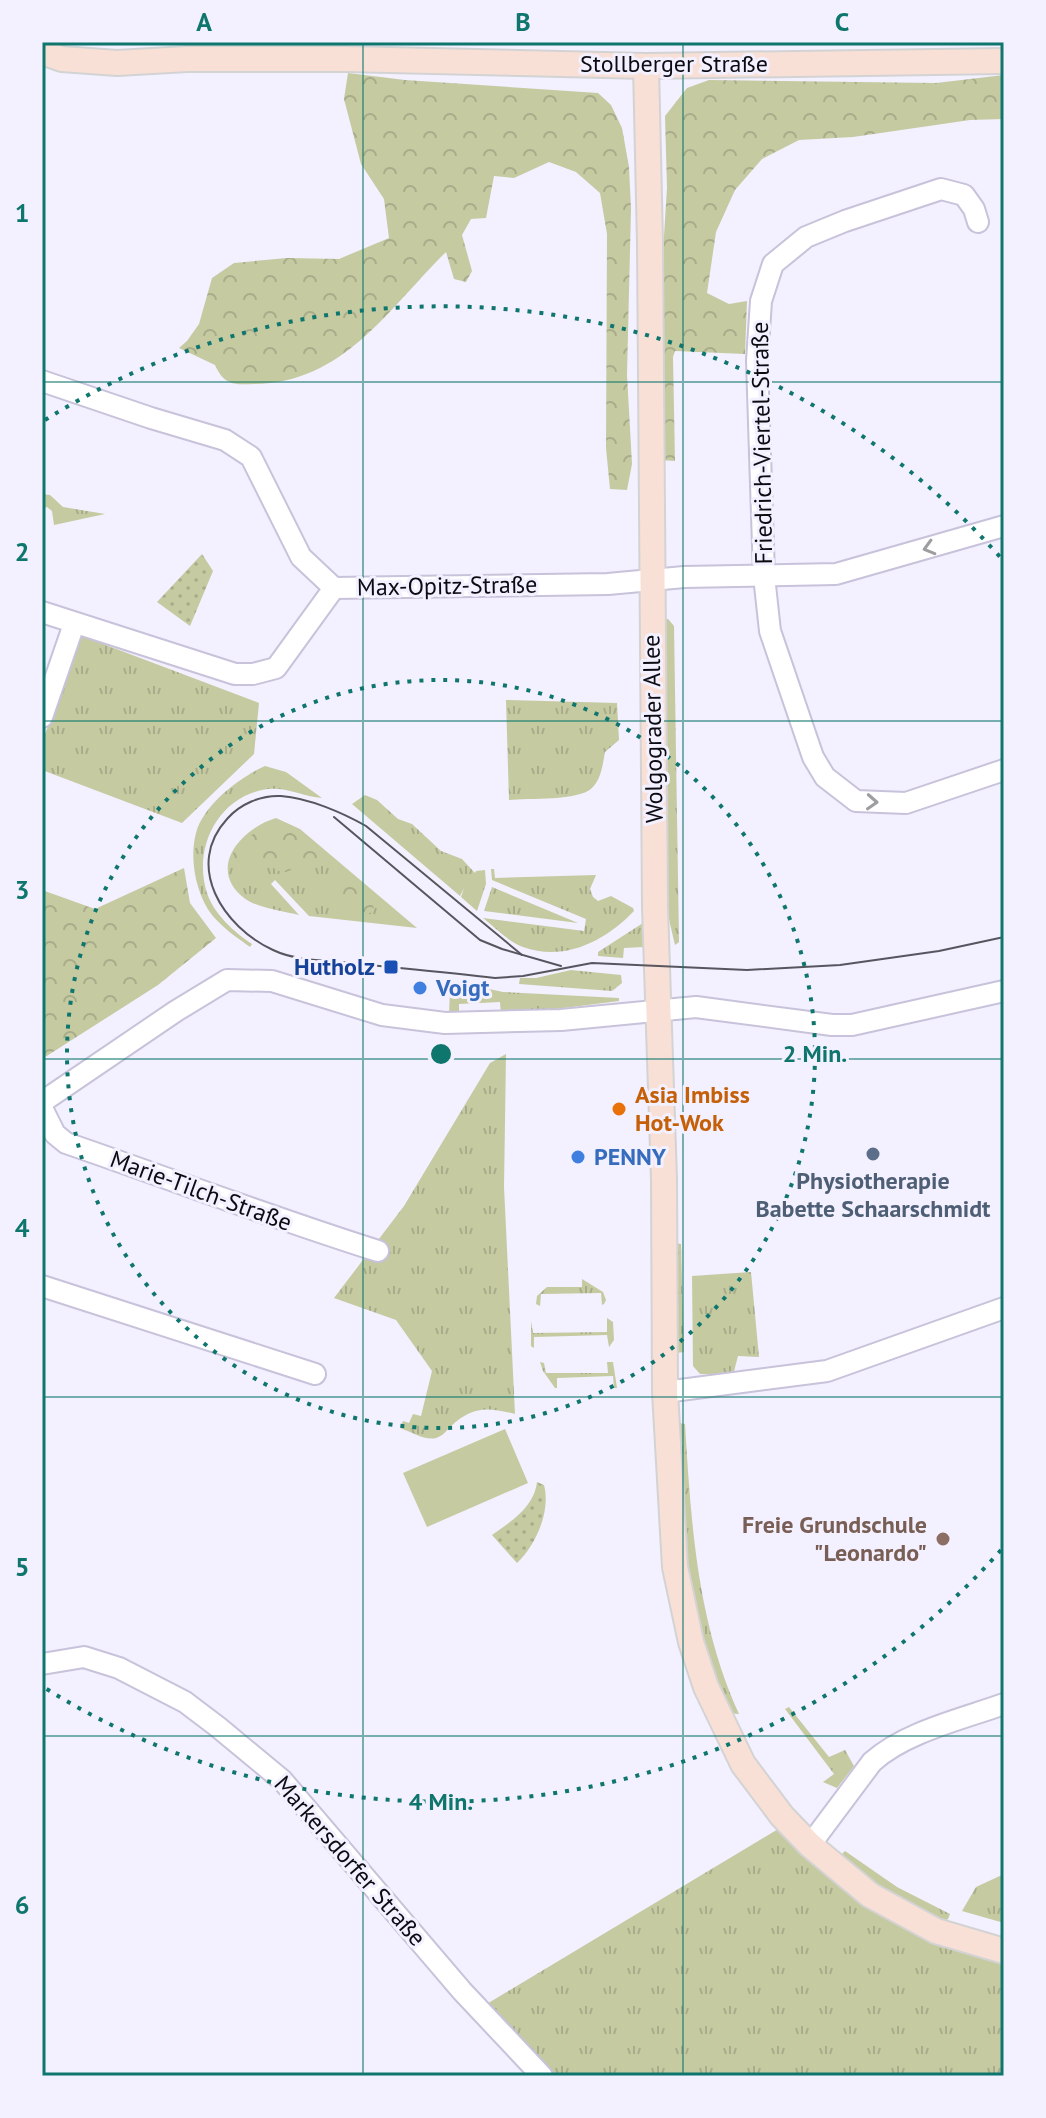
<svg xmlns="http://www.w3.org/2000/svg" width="1046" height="2118" viewBox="0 0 1046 2118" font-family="'PT Sans',sans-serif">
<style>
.grass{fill:url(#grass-tufts)}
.forest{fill:url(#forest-crowns)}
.park{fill:url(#park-dots)}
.pitch{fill:#c5caa1}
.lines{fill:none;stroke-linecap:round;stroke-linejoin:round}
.minor-casing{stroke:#c8c2da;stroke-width:24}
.major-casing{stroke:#d3d3d4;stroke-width:28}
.minor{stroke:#fff;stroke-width:20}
.major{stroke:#f9e0d7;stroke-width:24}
.tram{stroke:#57565f;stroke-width:2}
.oneway{stroke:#9e9da0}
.grid{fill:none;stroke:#0f766e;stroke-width:2;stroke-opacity:0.55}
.ring{fill:none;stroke:#0f766e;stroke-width:4;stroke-dasharray:4 8}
.transit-dot{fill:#1a4fb4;stroke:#f3f0ff;stroke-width:3}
.shop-dot{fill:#3f7fe0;stroke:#f3f0ff;stroke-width:3}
.food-dot{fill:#e8710a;stroke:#f3f0ff;stroke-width:3}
.service-dot{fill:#5c6f8a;stroke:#f3f0ff;stroke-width:3}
.education-dot{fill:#8d6e63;stroke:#f3f0ff;stroke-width:3}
.labels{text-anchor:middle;stroke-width:6;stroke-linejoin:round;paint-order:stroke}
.street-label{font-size:24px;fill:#0c0b12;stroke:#f3f0ff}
.transit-label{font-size:24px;font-weight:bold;fill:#164399;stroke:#f3f0ff;text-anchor:end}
.shop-label{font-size:24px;font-weight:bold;fill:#366cbe;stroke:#f3f0ff;text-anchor:start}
.food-label{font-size:24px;font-weight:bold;fill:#c56008;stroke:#f3f0ff;text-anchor:start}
.service-label{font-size:24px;font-weight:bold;fill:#4e5e75;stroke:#f3f0ff}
.education-label{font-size:24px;font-weight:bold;fill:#785e54;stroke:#f3f0ff;text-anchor:end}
.centre{fill:#0f766e;stroke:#f3f0ff;stroke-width:4}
.ring-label{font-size:24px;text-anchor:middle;font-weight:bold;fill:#0f766e;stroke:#f3f0ff;stroke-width:6;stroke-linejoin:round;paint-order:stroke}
.neatline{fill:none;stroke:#0f766e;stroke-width:3}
.grid-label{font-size:26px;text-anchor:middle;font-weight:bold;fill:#0f766e}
</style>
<defs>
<pattern id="grass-tufts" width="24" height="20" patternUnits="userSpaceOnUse" patternTransform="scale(2)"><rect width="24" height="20" fill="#c5caa1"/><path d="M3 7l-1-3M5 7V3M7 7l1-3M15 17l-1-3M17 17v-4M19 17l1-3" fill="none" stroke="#a8ac8a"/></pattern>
<pattern id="forest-crowns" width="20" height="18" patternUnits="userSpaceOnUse" patternTransform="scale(2)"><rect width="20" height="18" fill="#c5caa1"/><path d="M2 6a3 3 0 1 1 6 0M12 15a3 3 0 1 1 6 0" fill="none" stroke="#a8ac8a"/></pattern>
<pattern id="park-dots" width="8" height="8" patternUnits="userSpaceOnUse" patternTransform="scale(2)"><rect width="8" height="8" fill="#c5caa1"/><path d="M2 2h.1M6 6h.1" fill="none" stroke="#a8ac8a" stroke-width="1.8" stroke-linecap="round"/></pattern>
</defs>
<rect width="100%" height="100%" fill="#f3f0ff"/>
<g class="grass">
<polygon points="42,494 50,495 63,507 105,514 54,525 52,511 47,507 44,508 42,525"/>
<polygon points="663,619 668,619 674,626 679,942 675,945 667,911"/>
<polygon points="82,636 259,703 254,754 182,823 42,770 42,742"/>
<path d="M506,700L617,703L619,740L605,752C603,763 601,780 592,788C579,801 528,798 509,800Z"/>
<path d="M265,766L286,772L322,798C303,797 284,785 262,790C216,800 193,850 207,893C214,914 234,932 252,944L250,947C236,937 223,928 212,915C196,894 189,859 196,833C203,805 240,777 265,766Z"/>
<polygon points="365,795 377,800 398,819 412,824 441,851 462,859 475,873 476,871 485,870 486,884 477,911 461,897 464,888 460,896 352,804"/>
<path d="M276,818L300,829L417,928L309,916L275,880L271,884L299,915C283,911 257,908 244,898C206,868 242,828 276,818Z"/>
<path d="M491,869H494L495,878L596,875L590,889L593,897L598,901L611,896L633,908L634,911C605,941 565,962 523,947C508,942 495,927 483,918L584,931L586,919L492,880Z"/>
<polygon points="492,887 578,923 484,911"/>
<polygon points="643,923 644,947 624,948 623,958 598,956 598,952"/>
<polygon points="571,970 621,975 622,983 612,991 519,984 520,978 536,978"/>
<polygon points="475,986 503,992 619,998 619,1001 501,1016 500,1002 459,1004 459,1016 449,1016 450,988 474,990"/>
<path d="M506,1054L504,1187L515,1414C487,1407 473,1406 451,1426C447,1430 443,1436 436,1438C426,1441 411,1432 400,1428L403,1421L409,1423L413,1414L421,1416L432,1371L396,1320L334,1298L404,1206L490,1063Z"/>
<polygon points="674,1243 681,1244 684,1352 676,1353"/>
<polygon points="751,1272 759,1357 738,1356 733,1375 700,1374 693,1366 692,1276"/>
<polygon points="582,1279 603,1292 606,1300 604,1304 602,1305 601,1293 541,1294 540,1306 536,1304 537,1296 547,1287 582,1287"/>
<polygon points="607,1318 613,1322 614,1340 609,1347 607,1335 534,1337 534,1348 531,1346 531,1321 533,1333 607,1332"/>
<polygon points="540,1362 544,1363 546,1373 608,1373 607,1362 613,1362 617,1388 614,1388 613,1376 557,1378 557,1388 555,1388 543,1371"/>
<path d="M679,1423L685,1424C691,1523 697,1622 739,1714L727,1713C696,1630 683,1560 679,1472C679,1457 675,1436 679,1423Z"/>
<polygon points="789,1707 829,1757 845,1750 854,1766 837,1788 823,1782 834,1774 785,1709"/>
<polygon points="785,1825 878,1911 1004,1951 1004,2076 552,2076 485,2005"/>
<polygon points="845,1851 897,1887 950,1914 948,1919 943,1922 898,1900 838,1858"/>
<polygon points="1004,1874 1004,1923 962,1911 976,1887"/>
</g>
<g class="forest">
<path d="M348,73L405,80L598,93L611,105L622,128L629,167L631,209L627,375L632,464L627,490L610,489L606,448L607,234L600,193L576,172L549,162L514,178L494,176L486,218L471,219L462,235L472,271L466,282L454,279L446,252C388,309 344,383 254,384C234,385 224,385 215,365L179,348L187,341L199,324L212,278L234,263L287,258L339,259L389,238L384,199L361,164L344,99Z"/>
<polygon points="1004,75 1004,119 970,120 853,137 799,140 762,159 735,190 716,232 707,293 729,304 747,301 745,354 675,351 673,357 675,461 660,460 661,284 667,188 665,116 687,88 709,80 936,83"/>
<path d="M275,822L313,847L320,857L317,867L313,868L298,863C280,884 276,863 256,860C250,858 242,860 235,859L233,853L246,838Z"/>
<polygon points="184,868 190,903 216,938 158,985 42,1059 42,890 95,909"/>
<polygon points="347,876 359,881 372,894 374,912 356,916 336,903 332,891 337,880"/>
</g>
<g class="park">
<polygon points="202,554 213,571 190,626 157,602"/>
<path d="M537,1482L544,1485C551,1511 536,1545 517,1563L492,1535C512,1521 534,1507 537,1482Z"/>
</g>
<polygon class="pitch" points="505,1429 528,1483 427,1527 403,1473"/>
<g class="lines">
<g class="minor-casing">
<g id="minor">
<polyline points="978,222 974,209 964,195 941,189 845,221 806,237 773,264 761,301 757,361 764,576 770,631 813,757 825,777 856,801 906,803 1004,770"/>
<polyline points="42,381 151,418 225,440 251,457 301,557 334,588 608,584 684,577 836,574 1004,526"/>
<polyline points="42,612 235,674 253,674 276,668 334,588"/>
<polyline points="42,717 74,624"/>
<polyline points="42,1102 176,1011 227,980 272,981 382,1015 445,1023 561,1020 696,1007 832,1025 852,1025 1004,991"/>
<path d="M42,1108L55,1134L66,1143C171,1179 273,1218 378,1251"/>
<polyline points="42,1286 315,1374"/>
<polyline points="665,1392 827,1371 1004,1308"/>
<polyline points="42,1664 84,1657 119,1668 185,1702 218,1727 282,1780 462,1991 542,2076"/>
<path d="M810,1845L872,1762C905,1732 962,1719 1004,1704"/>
</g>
</g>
<g class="major-casing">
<g id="major">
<polyline points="42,52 62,59 117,63 187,59 345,59 646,66 1004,61"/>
<polyline points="646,66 650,243 655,907 664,1180 665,1392 675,1567 691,1642 706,1687 743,1764 782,1816 810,1845 870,1895 936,1931 1004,1951"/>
</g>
</g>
<use href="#minor" class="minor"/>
<use href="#major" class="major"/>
<g class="tram">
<polyline points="334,817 480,940 502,949 561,966"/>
<path d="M522,955L366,826C343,813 309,798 281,796C261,795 240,804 227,819C184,866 223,927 273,950C296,961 324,960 350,963C398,968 446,972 495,978L523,976L592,963L747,970L840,965L939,951L1004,937"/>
</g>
</g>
<defs><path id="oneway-chevron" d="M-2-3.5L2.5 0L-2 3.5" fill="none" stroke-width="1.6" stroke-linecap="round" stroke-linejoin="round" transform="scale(2)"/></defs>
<g class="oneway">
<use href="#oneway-chevron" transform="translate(929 548) rotate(164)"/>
<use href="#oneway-chevron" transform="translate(872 802) rotate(3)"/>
</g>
<path class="grid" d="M363,42V2076M683,42V2076M42,382H1004M42,721H1004M42,1059H1004M42,1397H1004M42,1736H1004"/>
<g class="ring">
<circle cx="441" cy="1054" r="374"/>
<path d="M1001 1550A748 748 0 0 1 45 1688M45 420A748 748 0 0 1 1001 558"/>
</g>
<rect class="transit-dot" x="383" y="959" width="16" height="16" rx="4"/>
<g class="shop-dot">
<circle cx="420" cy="988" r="8"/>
<circle cx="578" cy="1157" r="8"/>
</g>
<circle class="food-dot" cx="619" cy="1109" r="8"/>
<circle class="service-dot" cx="873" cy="1154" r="8"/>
<circle class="education-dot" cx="943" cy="1539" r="8"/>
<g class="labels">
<g class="street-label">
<text x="674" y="72">Stollberger Straße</text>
<text transform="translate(762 443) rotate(-91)" y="8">Friedrich-Viertel-Straße</text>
<text transform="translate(447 586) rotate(-1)" y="8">Max-Opitz-Straße</text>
<text transform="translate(653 729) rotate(-91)" y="8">Wolgograder Allee</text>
<text transform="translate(201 1191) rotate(20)" y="8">Marie-Tilch-Straße</text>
<text transform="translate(350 1861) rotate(49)" y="8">Markersdorfer Straße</text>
</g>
<g class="transit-label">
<text x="375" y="975">Hutholz</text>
</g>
<g class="shop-label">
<text x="436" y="996">Voigt</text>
<text x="594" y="1165">PENNY</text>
</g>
<g class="food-label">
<text x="635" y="1103">Asia Imbiss<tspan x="635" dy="28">Hot-Wok</tspan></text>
</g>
<g class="service-label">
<text x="873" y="1189">Physiotherapie<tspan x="873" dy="28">Babette Schaarschmidt</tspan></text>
</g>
<g class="education-label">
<text x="927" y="1533">Freie Grundschule<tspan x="927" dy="28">"Leonardo"</tspan></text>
</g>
</g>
<circle cx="441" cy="1054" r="12" class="centre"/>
<g class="ring-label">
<text x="815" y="1062">2 Min.</text>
<text x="441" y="1810">4 Min.</text>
</g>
<rect width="1046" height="2118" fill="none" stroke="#f3f0ff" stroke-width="88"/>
<rect x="44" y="44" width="958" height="2030" class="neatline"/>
<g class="grid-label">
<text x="204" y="31">A</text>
<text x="523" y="31">B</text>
<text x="842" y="31">C</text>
<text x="22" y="222">1</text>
<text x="22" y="561">2</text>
<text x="22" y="899">3</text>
<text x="22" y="1237">4</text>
<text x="22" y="1576">5</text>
<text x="22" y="1914">6</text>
</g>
</svg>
